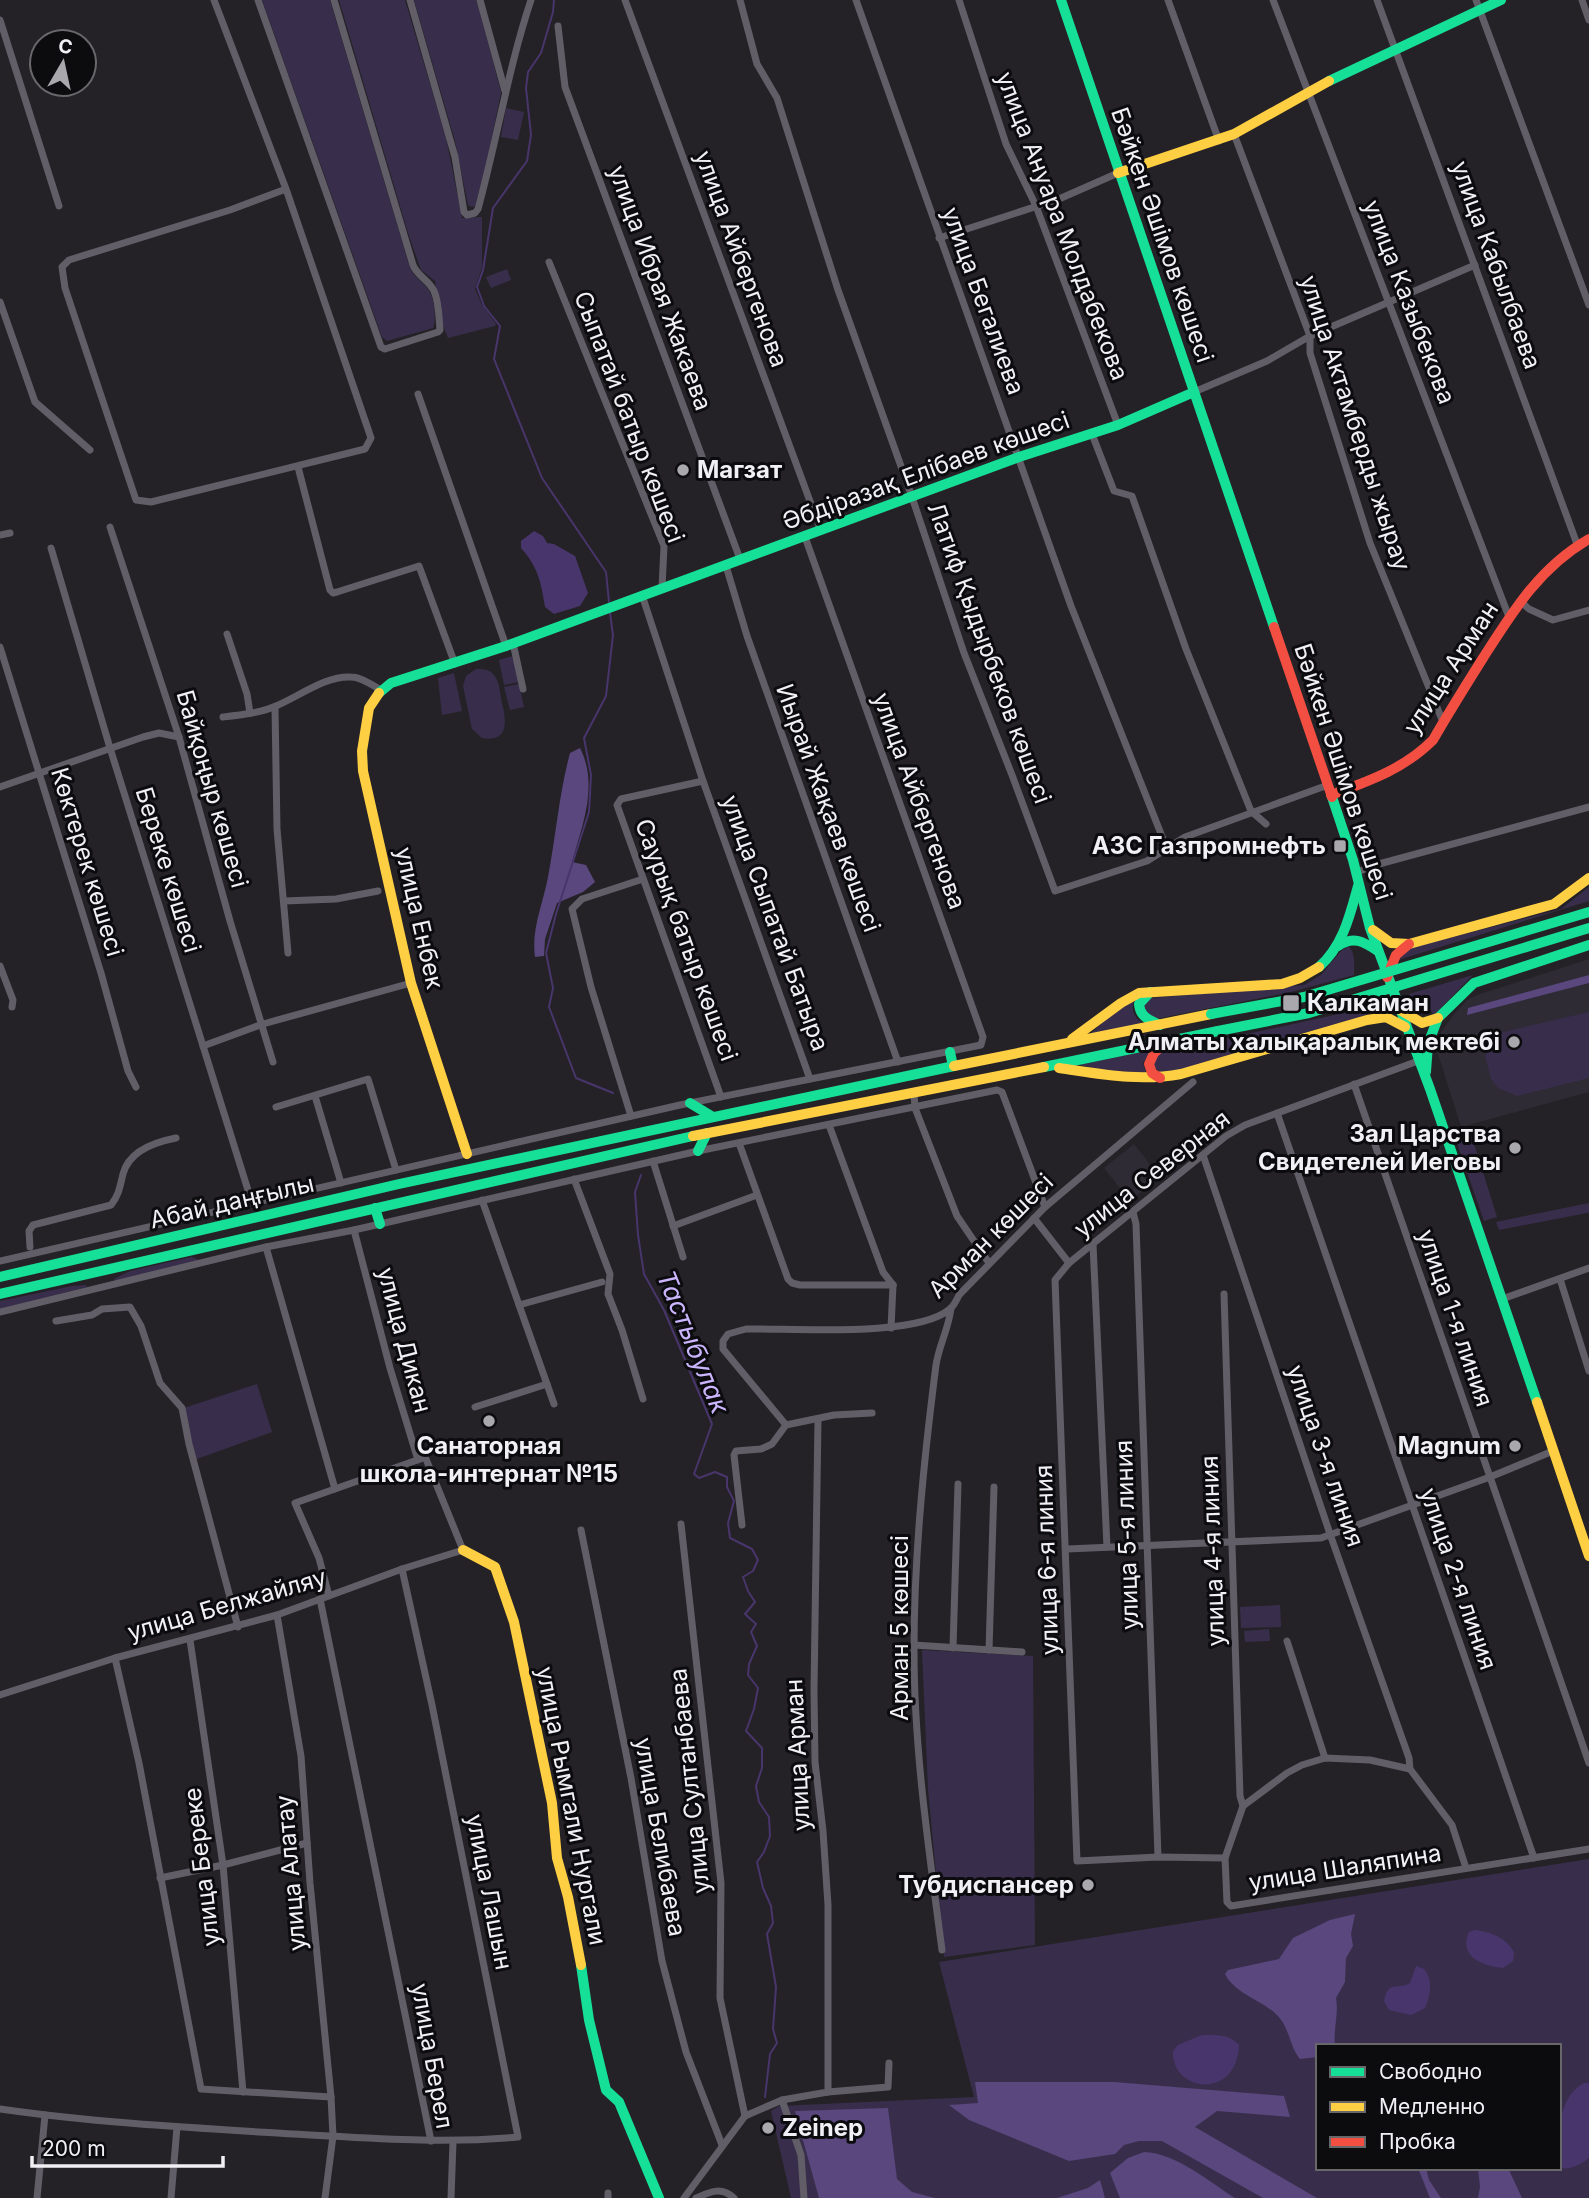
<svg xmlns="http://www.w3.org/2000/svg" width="1589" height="2198" viewBox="0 0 1589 2198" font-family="Inter,sans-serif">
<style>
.built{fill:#2e2b35}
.green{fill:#382e4c;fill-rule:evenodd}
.forest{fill:#59477d}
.water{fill:#48356b}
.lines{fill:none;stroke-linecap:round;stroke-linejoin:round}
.stream{stroke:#48356b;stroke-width:2}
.street{stroke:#615e67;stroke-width:7}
.fast{stroke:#16e098;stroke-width:10}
.slow{stroke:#ffcf43;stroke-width:10}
.jam{stroke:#f24e42;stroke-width:10}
.fast-bridge{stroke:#16e098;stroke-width:10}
.poi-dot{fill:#a9a8ac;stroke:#0c0b0e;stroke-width:2.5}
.labels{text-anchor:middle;stroke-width:6;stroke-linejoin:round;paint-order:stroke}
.street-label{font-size:24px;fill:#f1f0f4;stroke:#0c0b0e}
.poi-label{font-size:24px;font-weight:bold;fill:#f1f0f4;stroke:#0c0b0e;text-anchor:end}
.water-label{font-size:26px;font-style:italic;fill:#cbb6fe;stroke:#0c0b0e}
</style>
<rect width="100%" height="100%" fill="#242226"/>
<g class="built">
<polygon points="1589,959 1589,1092 1461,1127 1437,1051 1441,1032 1455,1013 1467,1000 1477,995"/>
<polygon points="1134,1144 1160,1177 1130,1201 1104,1168"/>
</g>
<g class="green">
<path d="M262,0H330L410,268C415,278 422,281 428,289C434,297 437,319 433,328L387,341L382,337Z"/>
<polygon points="339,0 405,0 446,138 462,218 482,217 482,267 475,289 482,305 496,324 495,326 448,338 442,323 435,281 421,270 408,233"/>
<polygon points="414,0 476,0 479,9 501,92 486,167 475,206 472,207 468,205 455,141"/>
<polygon points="506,108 524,112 518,140 501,137"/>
<polygon points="507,269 511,280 491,288 486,277"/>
<polygon points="513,656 519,682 504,685 499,660"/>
<path d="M476,669C482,669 488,669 492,673C499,679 500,691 501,699C506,718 511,743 482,738L472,729L463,686L466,676Z"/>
<polygon points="454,673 462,711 442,715 438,678"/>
<polygon points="519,684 524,707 510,710 504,687"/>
<polygon points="1589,887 1589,901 1398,960 1410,948 1561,909"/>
<path d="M1348,946C1356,953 1354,965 1354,975L1291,992L1161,1018H1152L1142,1012L1146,1000L1151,998L1304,985L1321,975L1341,951Z"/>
<polygon points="1473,975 1434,1015 1429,1008 1414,1005 1409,994"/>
<path d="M1135,998C1130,1010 1134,1020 1146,1024L1089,1035L1120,1007Z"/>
<polygon points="1371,1007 1372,1012 1361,1017 1274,1041 1187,1069 1163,1073 1154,1068 1154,1059 1160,1053"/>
<polygon points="1589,1012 1589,1078 1517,1096 1498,1088 1491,1079 1485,1056 1488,1046 1503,1032"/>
<polygon points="1151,1050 1143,1063 1146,1073 1125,1075 1079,1065"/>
<polygon points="1474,1130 1475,1132 1471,1134 1497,1217 1484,1221 1454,1135"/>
<polygon points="1589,1203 1589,1213 1587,1213 1499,1230 1496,1222"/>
<polygon points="191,1257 197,1259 197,1262 116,1282 114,1279 130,1271"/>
<polygon points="86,1285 87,1287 0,1309 0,1301 72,1286"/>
<polygon points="257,1384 272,1432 194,1460 184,1408"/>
<polygon points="1280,1605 1281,1627 1241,1628 1240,1607"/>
<polygon points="1269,1629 1270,1641 1245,1642 1244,1631"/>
<polygon points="922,1650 1033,1656 1035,1945 944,1957 928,1789"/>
<path d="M1589,1859V2198H791L771,2111L779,2106L974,2097L939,1962ZM1318,2046H1559V2168H1318Z"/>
</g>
<g class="forest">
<path d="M580,748C599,785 582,826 572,862L586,865L595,882L583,892L557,903L545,939L544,956L535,957C531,929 543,904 548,877C556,835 559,794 570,753Z"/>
<polygon points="1589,975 1589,983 1467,1015 1468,1008"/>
<path d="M1355,1914L1351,1934L1353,1946L1346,1958L1345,1982L1336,1998C1339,2014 1333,2029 1335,2046H1318V2057L1300,2059C1289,2046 1290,2028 1277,2015C1262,2000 1235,1994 1225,1974L1228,1970L1279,1959L1293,1938L1330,1920Z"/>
<polygon points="975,2082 1114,2082 1284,2096 1290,2117 1217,2111 1195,2127 1317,2198 1263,2198 1162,2141 1139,2141 1124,2145 1115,2154 1069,2161 969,2120 949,2105 978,2103"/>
<polygon points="888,2108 897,2179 912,2192 935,2198 819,2198 795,2111"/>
<path d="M1144,2152C1176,2153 1208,2181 1235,2198H1120L1110,2173L1128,2158Z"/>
<polygon points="1418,2168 1426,2168 1429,2180 1441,2198 1430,2198"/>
<polygon points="1478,2168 1508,2168 1522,2198 1478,2198 1480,2187"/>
<polygon points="1100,2180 1105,2198 1057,2198 1088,2188"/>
</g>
<g class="water">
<path d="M534,531L543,536L547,543L554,544L575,556L588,593L580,606L554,614L545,607C541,582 538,567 521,548V541Z"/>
<path d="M1475,1930C1491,1932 1505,1937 1514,1952L1513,1961L1503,1968C1483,1966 1458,1957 1469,1932Z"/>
<path d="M1416,1966L1424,1969C1433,1980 1431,1995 1425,2008L1411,2015L1389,2010L1384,2001C1389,1979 1396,1991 1410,1983Z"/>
<path d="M1202,2035C1215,2035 1230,2034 1239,2045C1237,2101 1171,2092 1173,2051L1178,2045Z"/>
<path d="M1584,2083H1589V2158C1579,2165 1571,2170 1559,2168C1559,2139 1555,2099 1584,2083Z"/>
</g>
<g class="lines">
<g class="stream">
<polyline points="554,0 553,12 541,53 528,72 526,88 531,135 527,161 493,208 483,270 477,287 484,306 500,326 494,359 542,478 606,572 609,602"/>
<polyline points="610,613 613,635 606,696 584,738 591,775 589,812 556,914 546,953 553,988 549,1007 576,1078 613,1093"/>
<polyline points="641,1175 635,1192 638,1235 644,1274 664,1310 712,1424 694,1474 699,1478 715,1472 727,1477 727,1487 734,1501 728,1523 730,1538 752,1549 758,1560 753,1571 743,1577 748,1591 755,1602 745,1614 756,1624 751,1632 757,1646 749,1664 748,1675 758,1688 754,1709 746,1731 762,1748 762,1768 756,1786 759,1802 769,1817 770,1836 764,1852 757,1862 763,1888 771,1906 773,1923 767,1934 776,1987 773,2029 777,2043 770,2054 765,2097"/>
</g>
<g class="street">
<polyline points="214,0 286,189 371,438 365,449 151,502 136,500 65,288 62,267 69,260 230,210 286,189"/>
<path d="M258,0L381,347L385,349L438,332L440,330C439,318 439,302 434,291C429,280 417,276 413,265L334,0"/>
<path d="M410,0L455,157L464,212L467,215L475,213L478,209C497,140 508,69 531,0"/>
<polyline points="480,0 505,91"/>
<polyline points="625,0 821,531"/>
<polyline points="740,0 757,64 777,98 838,290 912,497 964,653 1012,775 1055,891 1147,861 1185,837 1328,785"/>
<polyline points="856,0 1071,606 1167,849"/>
<polyline points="959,0 1006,144 1036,206 1118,425"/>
<polyline points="1168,0 1219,141"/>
<polyline points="1273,0 1509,617"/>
<polyline points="1377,0 1577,544"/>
<polyline points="1476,0 1589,305"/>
<polyline points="1582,0 1589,20"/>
<polyline points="0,20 59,206"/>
<polyline points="558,26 565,87 740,559"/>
<polyline points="1234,134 1310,336 1310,353 1370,543 1443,722"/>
<polyline points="939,238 1059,199 1118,173"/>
<polyline points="549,262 664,546 662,588"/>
<polyline points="0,302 35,402 90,450"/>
<polyline points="1194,392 1267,361 1310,336 1475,265"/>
<polyline points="418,394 506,646"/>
<polyline points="1092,434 1114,491 1132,496 1186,649 1251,811 1266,824"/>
<polyline points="298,467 330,590 333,593 337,592 419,566 455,664"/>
<polyline points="110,527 179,737 230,921 273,1062"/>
<polyline points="0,535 10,533"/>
<polyline points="51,548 110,748 252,1203"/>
<polyline points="726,566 747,636 898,1062"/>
<polyline points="642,595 703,781 810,1079"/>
<polyline points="1520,601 1529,609 1553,620 1589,610"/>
<polyline points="227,634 247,694 250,713"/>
<polyline points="513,643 523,689"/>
<polyline points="0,647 101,973 128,1071 136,1087"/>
<polyline points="275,707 277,829 288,953"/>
<path d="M223,717C241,715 260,713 276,706C298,697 327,675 351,677C361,677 372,685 381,690"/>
<polyline points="703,781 621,799 617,805 721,1097"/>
<polyline points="0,787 143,737 159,733 179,737"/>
<polyline points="1357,872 1379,864 1589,807"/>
<polyline points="284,901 336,899 378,891"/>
<polyline points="0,966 13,1000 12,1007"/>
<polyline points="203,1046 263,1024 411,983"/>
<polyline points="1354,1084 1589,1763"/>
<polyline points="914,1094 915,1108 957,1216 989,1263"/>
<polyline points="315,1096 341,1183"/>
<polyline points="276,1107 368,1079 396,1170"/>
<polyline points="1277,1113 1534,1858"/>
<polyline points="631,1116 591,987 572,909 582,899 643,879"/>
<polyline points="829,1125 883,1272 893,1285"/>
<polyline points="739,1143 788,1279 792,1283 800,1285 893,1285"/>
<polyline points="1203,1155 1330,1534 1409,1758 1410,1769"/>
<polyline points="653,1161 683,1257"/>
<polyline points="574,1179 610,1274 608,1294 622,1330 643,1399"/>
<polyline points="482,1200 554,1404"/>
<polyline points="1133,1212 1136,1224 1158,1857"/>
<polyline points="1034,1218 1069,1263"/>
<polyline points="673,1226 757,1195"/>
<polyline points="354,1230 390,1368 418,1460"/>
<polyline points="1093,1244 1107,1547"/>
<path d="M30,1247L29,1231L33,1225L111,1205C119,1195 120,1186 123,1174C129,1151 155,1142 176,1138"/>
<polyline points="266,1247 335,1489"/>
<polyline points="0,1261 680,1105 981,1045 983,1037 805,537"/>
<polyline points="1560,1279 1589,1371"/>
<polyline points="1224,1294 1240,1796 1243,1806"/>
<polyline points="1502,1299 1589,1268"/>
<polyline points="519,1305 602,1282"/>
<polyline points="0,1312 266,1247 354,1230 698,1151 997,1090 1002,1092 1045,1207"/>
<polyline points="56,1321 92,1315 102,1309 130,1307 141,1326 160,1383 182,1408 189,1444 238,1627"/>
<polyline points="891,1328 893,1285"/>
<polyline points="475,1407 547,1384"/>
<path d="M786,1425L723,1349V1341L728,1334L746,1329C793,1328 916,1338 950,1309C954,1306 957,1299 959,1295L1045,1207L1193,1082"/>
<polyline points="681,1524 721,1883 720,1998 745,2116"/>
<polyline points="742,1525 734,1455 736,1451 761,1449 772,1444 786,1425 834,1415 872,1413"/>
<polyline points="581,1530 631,1778 662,1961 686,2052 722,2145"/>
<polyline points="1067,1549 1321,1538 1490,1477 1553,1451"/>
<polyline points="320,1599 431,2141"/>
<polyline points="277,1615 301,1756 310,1883 331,2097 333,2136 325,2198"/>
<polyline points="190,1640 223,1865 243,2092"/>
<polyline points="1287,1641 1325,1758"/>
<polyline points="914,1645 1022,1652"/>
<polyline points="953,1648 958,1484"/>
<polyline points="989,1650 994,1487"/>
<polyline points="115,1658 139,1763 201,2089 331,2097"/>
<polyline points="0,1695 115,1658 277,1615 402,1569 463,1550 426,1459 423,1458 295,1503 319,1558 329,1596"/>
<polyline points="1225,1858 1158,1857 1077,1861 1055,1280 1069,1263 1226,1136 1245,1125 1418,1061"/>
<polyline points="1466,1868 1452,1825 1410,1769 1370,1760 1325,1758 1302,1765 1287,1773 1243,1806 1225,1858 1227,1902 1231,1906 1589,1849"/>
<polyline points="160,1878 223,1865 307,1843"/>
<path d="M942,1950C929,1851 914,1750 914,1650C914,1555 924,1459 936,1365C939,1345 949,1328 951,1308"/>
<polyline points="828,2092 888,2087 889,2063"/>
<polyline points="782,2100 801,2155 804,2198"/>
<path d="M0,2109C97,2123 195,2128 293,2134C369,2138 443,2144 518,2137L432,1705L402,1569"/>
<polyline points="608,2193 608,2198"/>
<polyline points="37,2198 45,2115"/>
<polyline points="171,2198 177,2127"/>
<polyline points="451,2198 453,2142"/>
<polyline points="684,2198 745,2116 782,2100 828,2092 828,1905 823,1831 815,1762 814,1690 818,1419"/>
<path d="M696,2198C710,2192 721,2186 734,2198"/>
</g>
<g class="fast">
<polyline points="1061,0 1274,627"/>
<polyline points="1329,81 1501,0"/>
<polyline points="379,693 391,683 506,646 1019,457 1118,425 1194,392"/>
<polyline points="1332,797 1353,860 1370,928 1430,1089 1537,1402"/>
<path d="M1338,946C1353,935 1364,942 1378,951"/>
<path d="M1319,967C1343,946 1350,915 1358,886"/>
<path d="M1150,992L1139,1004C1140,1017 1149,1020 1160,1025"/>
<polyline points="950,1052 953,1066"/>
<polyline points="1044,1067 1218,1031"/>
<polyline points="1426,1072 1428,1044 1438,1018 1474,983 1589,945"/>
<polyline points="690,1103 713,1117"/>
<polyline points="698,1151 707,1133"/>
<polyline points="375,1208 380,1224"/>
<polyline points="0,1277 399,1184 954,1066"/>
<polyline points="0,1294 693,1136"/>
<polyline points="581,1965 589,2020 606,2090 619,2102 659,2198"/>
</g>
<g class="slow">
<polyline points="1118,173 1234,134 1329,81"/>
<polyline points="379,693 369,708 362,751 363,771 411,983 467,1154"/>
<polyline points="1373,930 1391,943 1409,944 1554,904 1589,878"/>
<polyline points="1400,1010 1422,1023 1438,1018"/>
<polyline points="1072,1039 1121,1003 1139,993 1282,984 1300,978 1319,967"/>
<polyline points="954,1066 1211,1014"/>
<path d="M1059,1068C1101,1074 1139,1082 1181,1074L1367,1020L1386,1017L1405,1027"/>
<polyline points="693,1136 1044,1067"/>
<polyline points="1537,1402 1589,1556"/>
<polyline points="463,1550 495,1567 514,1622 552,1803 557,1858 568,1897 581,1965"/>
</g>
<g class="jam">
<polyline points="1274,627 1332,797"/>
<path d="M1331,795C1369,781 1404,769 1433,740C1449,712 1466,685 1483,658C1513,611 1540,567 1589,539"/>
<polyline points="1387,977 1396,955 1409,944"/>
<polyline points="1160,1078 1152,1073 1149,1064 1154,1053 1165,1043"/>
</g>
<g class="fast-bridge">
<polyline points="1211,1014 1304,997 1589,912"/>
<polyline points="1218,1031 1309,1013 1589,928"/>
</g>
</g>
<g class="poi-dot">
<circle cx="683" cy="470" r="7"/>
<rect x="1333" y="839" width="14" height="14" rx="3.5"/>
<rect x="1282" y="994" width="18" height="18" rx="3.5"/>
<circle cx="1514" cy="1042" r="7"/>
<circle cx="1515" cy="1148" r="7"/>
<circle cx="489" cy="1421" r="7"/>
<circle cx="1515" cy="1446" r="7"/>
<circle cx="1088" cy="1885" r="7"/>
<circle cx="768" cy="2128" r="7"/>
</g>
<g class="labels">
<g class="street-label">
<text transform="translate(1062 226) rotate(69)" y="8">улица Ануара Молдабекова</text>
<text transform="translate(1162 235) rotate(71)" y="8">Бәйкен Әшімов көшесі</text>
<text transform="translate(741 259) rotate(70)" y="8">улица Айбергенова</text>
<text transform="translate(1496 265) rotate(70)" y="8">улица Кабылбаева</text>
<text transform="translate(660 288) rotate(70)" y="8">улица Ибрая Жакаева</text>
<text transform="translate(983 301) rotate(70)" y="8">улица Бегалиева</text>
<text transform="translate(1409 302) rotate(69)" y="8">улица Казыбекова</text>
<text transform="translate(629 417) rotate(69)" y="8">Сыпатай батыр көшесі</text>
<text transform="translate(1355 423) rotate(72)" y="8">улица Актамберды жырау</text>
<text transform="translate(926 471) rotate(-20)" y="8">Әбдіразақ Елібаев көшесі</text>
<text transform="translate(989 653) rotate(70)" y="8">Латиф Қыдырбеков көшесі</text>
<text transform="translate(1451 668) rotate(-57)" y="8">улица Арман</text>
<text transform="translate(1343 772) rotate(72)" y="8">Бәйкен Әшімов көшесі</text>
<text transform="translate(212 789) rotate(74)" y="8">Байқоңыр көшесі</text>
<text transform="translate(919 801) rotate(70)" y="8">улица Айбергенова</text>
<text transform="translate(828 808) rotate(70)" y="8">Иырай Жақаев көшесі</text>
<text transform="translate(87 862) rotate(73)" y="8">Көктерек көшесі</text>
<text transform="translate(168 870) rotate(73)" y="8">Береке көшесі</text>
<text transform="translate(419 918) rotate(77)" y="8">улица Енбек</text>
<text transform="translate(775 923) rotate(70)" y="8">улица Сыпатай Батыра</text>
<text transform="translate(686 940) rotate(70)" y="8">Саурық батыр көшесі</text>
<text transform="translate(1152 1174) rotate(-38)" y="8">улица Северная</text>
<text transform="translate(232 1202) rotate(-13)" y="8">Абай даңғылы</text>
<text transform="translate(991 1236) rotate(-45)" y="8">Арман көшесі</text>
<text transform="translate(1455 1318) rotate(71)" y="8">улица 1-я линия</text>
<text transform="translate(404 1340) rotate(75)" y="8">улица Дикан</text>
<text transform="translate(1325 1456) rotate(71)" y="8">улица 3-я линия</text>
<text transform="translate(1127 1535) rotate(-92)" y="8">улица 5-я линия</text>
<text transform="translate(1213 1551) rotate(-92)" y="8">улица 4-я линия</text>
<text transform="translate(1047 1560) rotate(-92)" y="8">улица 6-я линия</text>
<text transform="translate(1458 1579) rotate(71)" y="8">улица 2-я линия</text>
<text transform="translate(227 1605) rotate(-16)" y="8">улица Белжайляу</text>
<text transform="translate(900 1628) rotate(-90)" y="8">Арман 5 көшесі</text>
<text transform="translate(798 1755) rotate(-93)" y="8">улица Арман</text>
<text transform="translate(690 1781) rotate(-96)" y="8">улица Султанбаева</text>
<text transform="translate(571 1806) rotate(79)" y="8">улица Рымгали Нургали</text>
<text transform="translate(660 1837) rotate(80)" y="8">улица Белибаева</text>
<text transform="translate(202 1867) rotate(-97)" y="8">улица Береке</text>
<text transform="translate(1345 1868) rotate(-9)" y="8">улица Шаляпина</text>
<text transform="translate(291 1873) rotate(-95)" y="8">улица Алатау</text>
<text transform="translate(489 1892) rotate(79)" y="8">улица Лашын</text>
<text transform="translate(432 2056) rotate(80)" y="8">улица Берел</text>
</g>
<g class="poi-label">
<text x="697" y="478" text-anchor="start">Магзат</text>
<text x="1326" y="854">АЗС Газпромнефть</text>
<text x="1307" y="1011" text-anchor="start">Калкаман</text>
<text x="1500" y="1050">Алматы халықаралық мектебі</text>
<text x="1501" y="1142">Зал Царства<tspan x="1501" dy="28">Свидетелей Иеговы</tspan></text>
<text x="489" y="1454" text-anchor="middle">Санаторная<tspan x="489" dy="28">школа-интернат №15</tspan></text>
<text x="1501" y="1454">Magnum</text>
<text x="1074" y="1893">Тубдиспансер</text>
<text x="782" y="2136" text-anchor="start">Zeinep</text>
</g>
<g class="water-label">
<text transform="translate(693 1342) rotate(68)" y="9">Тастыбулак</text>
</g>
</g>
<rect x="1316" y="2044" width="245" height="126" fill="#0c0b0e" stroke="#68676a" stroke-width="2"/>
<rect x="1330" y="2067" width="35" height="10" fill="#16e098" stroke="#68676a" stroke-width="2"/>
<text x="1379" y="2079" font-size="21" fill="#f1f0f4">Свободно</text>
<rect x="1330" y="2102" width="35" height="10" fill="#ffcf43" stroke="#68676a" stroke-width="2"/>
<text x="1379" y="2114" font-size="21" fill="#f1f0f4">Медленно</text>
<rect x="1330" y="2137" width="35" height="10" fill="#f24e42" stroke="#68676a" stroke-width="2"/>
<text x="1379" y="2149" font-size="21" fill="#f1f0f4">Пробка</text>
<g transform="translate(63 63) rotate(9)"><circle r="33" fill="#0c0b0e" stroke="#68676a" stroke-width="2"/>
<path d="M0-5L12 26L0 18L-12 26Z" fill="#a9a8ac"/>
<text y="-10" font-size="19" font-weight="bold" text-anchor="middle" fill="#f1f0f4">С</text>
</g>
<path d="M32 2156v10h191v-10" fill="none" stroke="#f1f0f4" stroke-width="3.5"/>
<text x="42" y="2156" font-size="21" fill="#f1f0f4" stroke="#0c0b0e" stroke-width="5" paint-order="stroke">200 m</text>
</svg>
